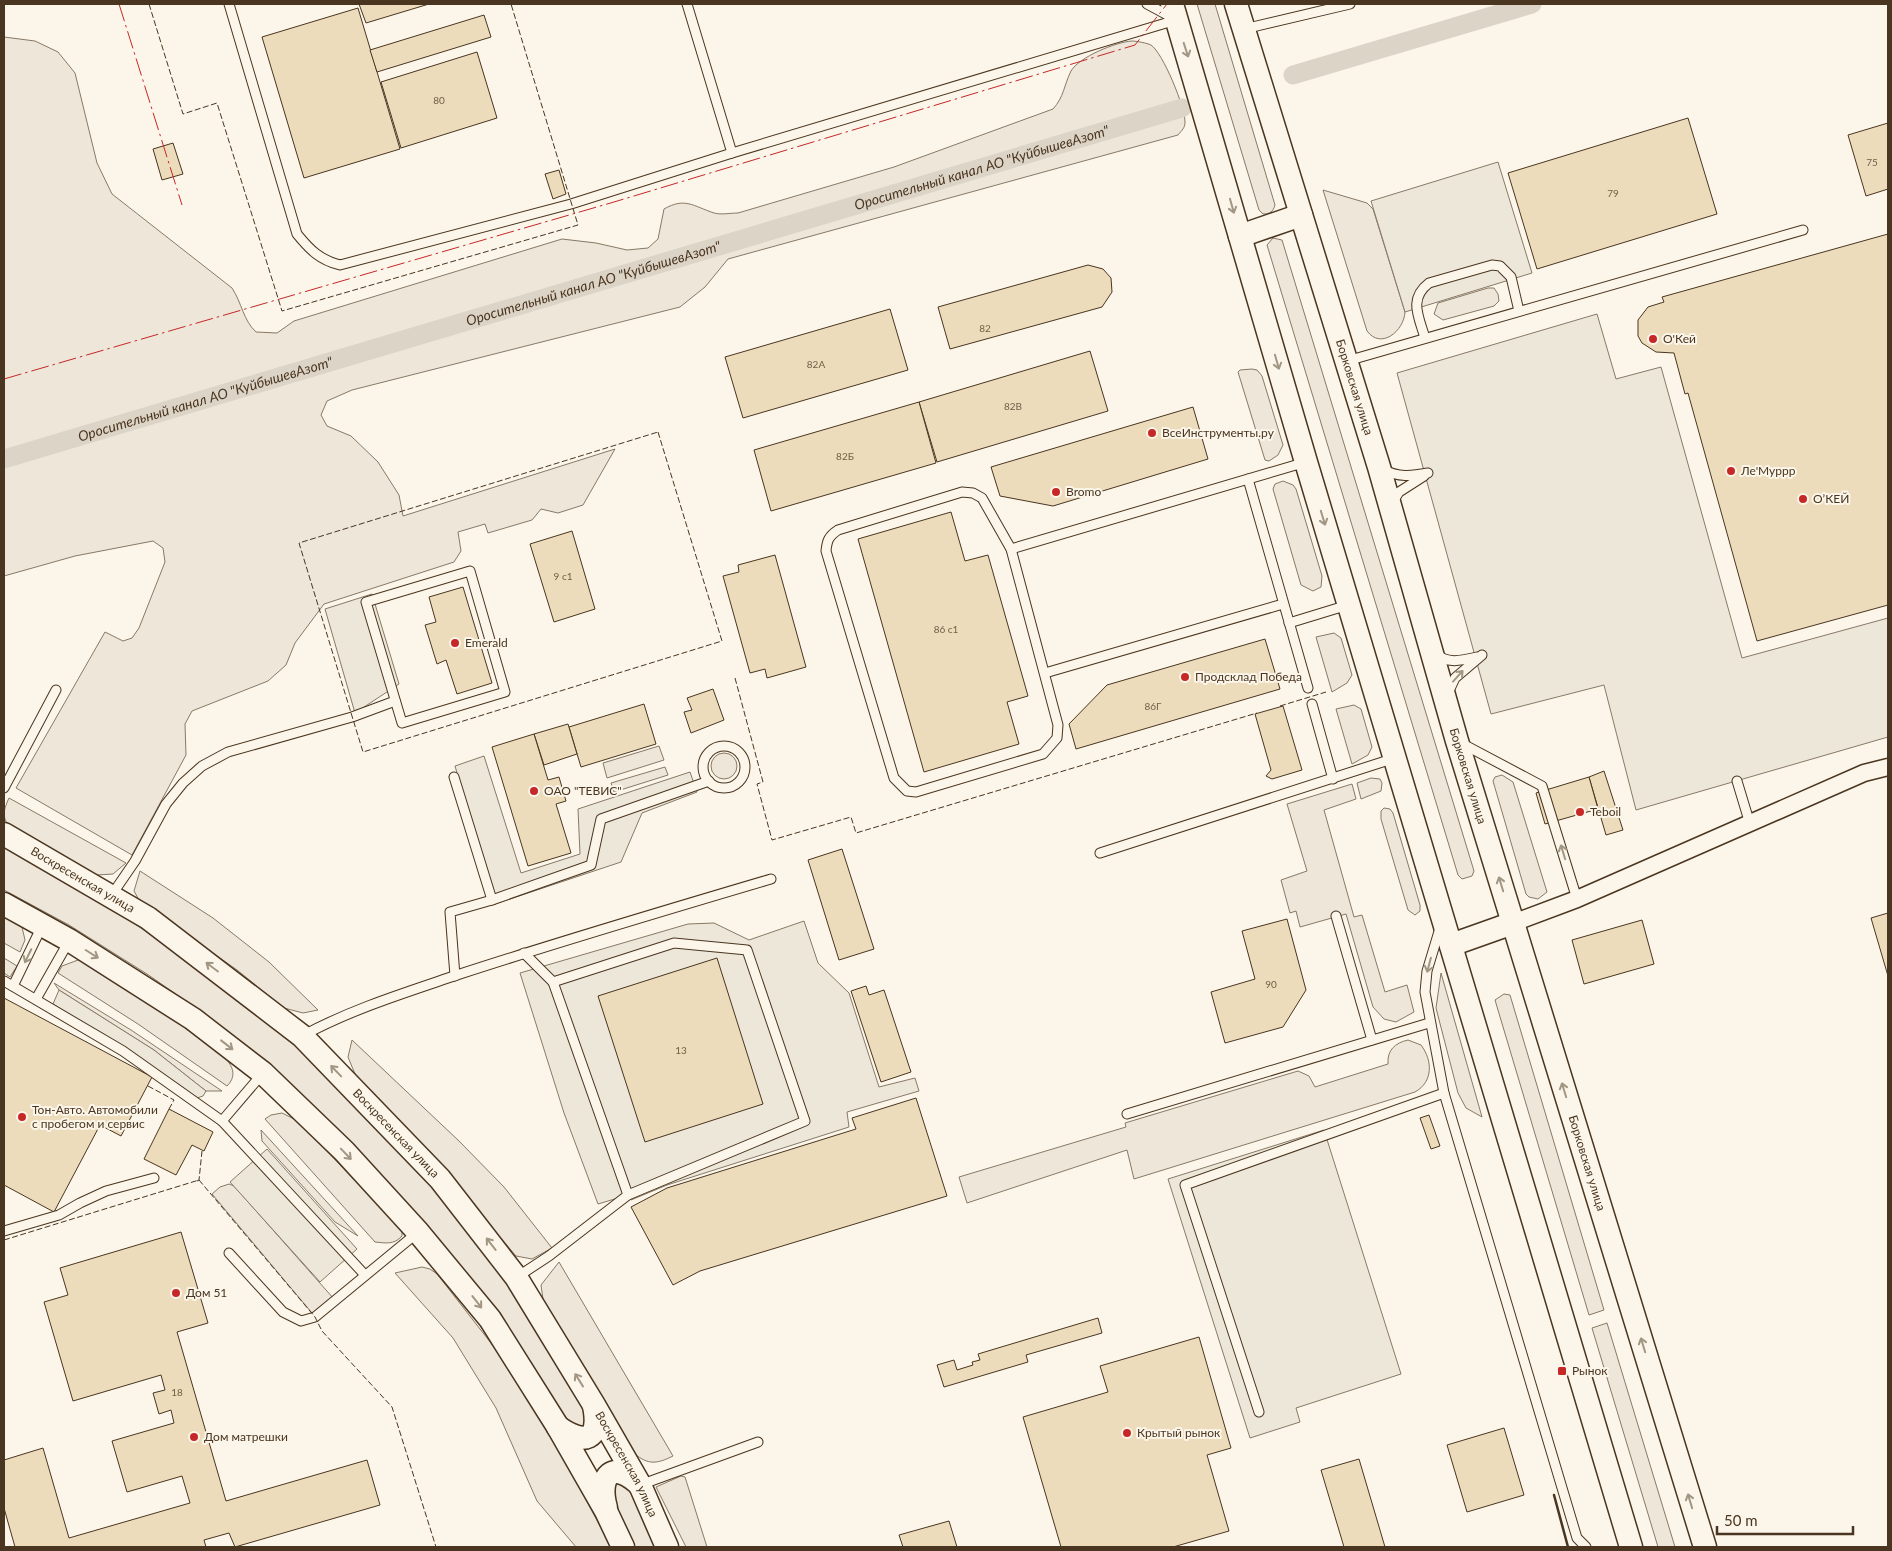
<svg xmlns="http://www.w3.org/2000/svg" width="1892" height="1551" viewBox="0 0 1892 1551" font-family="Lato,sans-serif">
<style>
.green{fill:#ede6d9;stroke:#887966}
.parking{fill:#ede7d9;stroke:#887966}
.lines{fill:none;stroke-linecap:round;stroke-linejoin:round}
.canal{stroke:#dcd4c6;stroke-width:19}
.building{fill:#ecdcbc;stroke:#4a3520}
.service-casing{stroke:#4a3520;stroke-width:11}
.minor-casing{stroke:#4a3520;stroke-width:19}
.secondary-casing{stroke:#4a3520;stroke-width:25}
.service{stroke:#fbf6e9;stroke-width:9}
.minor{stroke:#fbf6e9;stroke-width:16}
.secondary{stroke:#fbf6e9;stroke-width:22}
.fence{stroke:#4a3520;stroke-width:1;stroke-dasharray:6 2.5;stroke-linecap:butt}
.wall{stroke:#4a3520;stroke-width:2.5}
.power{stroke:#c62828;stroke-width:1;stroke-dasharray:18 4 2.5 4;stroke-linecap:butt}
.oneway{stroke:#a29684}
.poi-dot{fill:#c62828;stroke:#fbf6e9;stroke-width:2}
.labels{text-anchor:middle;stroke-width:4;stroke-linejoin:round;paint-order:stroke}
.number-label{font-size:10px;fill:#725f47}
.poi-label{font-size:12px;fill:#4a3520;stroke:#fbf6e9;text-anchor:start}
.street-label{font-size:12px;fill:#4a3520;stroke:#fbf6e9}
.water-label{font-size:14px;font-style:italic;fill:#4a3520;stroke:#fbf6e9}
</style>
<rect width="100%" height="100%" fill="#fbf6e9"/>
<g class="green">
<path d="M1197,4H1215L1275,205C1273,212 1270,214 1263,214L1259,210Z"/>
<path d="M4,37L35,41L58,52L75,73L97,163L112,194L232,288C242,303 243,320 256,332L277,333L294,321L562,239L596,243L627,250L648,248L658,239L664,209C685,197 693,206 714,213C721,215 731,213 738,213L894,167L1053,109C1064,97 1064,85 1071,71C1079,57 1116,42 1132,41C1136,41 1147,43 1151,45C1163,53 1185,107 1185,122C1185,128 1182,130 1178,135L728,259L705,287L680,307L352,390L327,401L321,415L327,426L351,436L378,462L399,495L403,516L615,449L583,505L558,513L541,509L532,520L488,533L485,524L458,532L461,551L454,562L324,604L295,643L286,665L268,681L192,711L185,724L186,755L132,855L16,788L105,632L123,641L132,638L139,628L165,562L163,548L153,541L75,556L4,576Z"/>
<path d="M1323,190L1367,203L1373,209L1405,312C1404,331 1381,350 1367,331Z"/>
<polygon points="1273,238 1282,240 1474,871 1472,876 1462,879 1458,875 1267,245"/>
<polygon points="1488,288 1494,288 1498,294 1499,301 1494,306 1443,320 1434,314 1438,303"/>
<polygon points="1252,369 1257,370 1262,376 1283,445 1278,455 1269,461 1265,460 1238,372 1240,370"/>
<polygon points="1283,481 1293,485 1296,489 1322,576 1321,587 1313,591 1301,585 1273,489 1275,484"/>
<polygon points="1334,633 1341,638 1352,675 1347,683 1332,692 1316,637"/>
<polygon points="1354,705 1361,709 1372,747 1368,755 1352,764 1336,709"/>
<polygon points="659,746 664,760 607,778 603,763"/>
<circle cx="724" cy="766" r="13"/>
<polygon points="665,767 668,775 614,792 611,783"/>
<polygon points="1502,775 1513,782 1547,892 1538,899 1529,897 1526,894 1493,781 1495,777"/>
<polygon points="1371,778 1380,779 1382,783 1381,791 1361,799 1357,783"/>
<polygon points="1352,784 1356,799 1324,810 1354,917 1362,915 1385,992 1407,985 1414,1012 1396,1022 1384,1019 1373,1007 1346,914 1300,927 1296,911 1290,913 1281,880 1307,871 1287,804"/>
<path d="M9,798L126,863L113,874L97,875L10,827C1,817 4,809 9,798Z"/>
<polygon points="1384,808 1390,809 1393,813 1420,905 1420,911 1415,915 1408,910 1381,819 1381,811"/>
<path d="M4,847C88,893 171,943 246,1004C336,1077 421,1168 491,1260C526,1307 556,1359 587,1410L583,1428L570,1426L510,1333L209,1017L147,974L69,925L4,890Z"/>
<polygon points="140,871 213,918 269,962 318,1010 303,1013 284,1008 237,970 140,902 134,891"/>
<polygon points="4,914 22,927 25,940 20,952 4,943"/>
<path d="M78,960L87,961L162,1010L226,1059C234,1068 236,1077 227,1086L138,1024L58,973L62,966Z"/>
<polygon points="1441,973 1482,1117 1466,1108 1458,1093 1436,1008"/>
<polygon points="54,983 131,1030 222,1091 206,1091 154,1050 59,990"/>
<polygon points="1504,994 1510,995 1604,1310 1589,1315 1495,1000"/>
<polygon points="352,1040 459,1141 504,1187 552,1248 532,1259 516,1256 430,1155 355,1074 348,1057"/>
<path d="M1408,1040L1421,1045C1433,1061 1433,1082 1415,1092L1134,1179L1127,1150L967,1203L959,1177L1126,1127L1125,1123L1298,1071L1309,1076L1315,1087L1388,1064C1387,1050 1395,1043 1408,1040Z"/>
<path d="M282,1113L298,1121L402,1230V1236C394,1245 386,1243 375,1242L265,1119L271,1115Z"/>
<polygon points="261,1130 358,1236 335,1222 262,1141"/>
<polygon points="229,1184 234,1186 334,1299 312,1313 212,1194 220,1187"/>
<path d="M559,1262L673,1456C657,1464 648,1465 635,1454L543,1299L541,1285Z"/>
<polygon points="422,1267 430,1269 437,1274 498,1352 564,1458 611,1547 576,1547 537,1501 496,1408 453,1338 395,1273"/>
<polygon points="1607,1323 1675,1547 1658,1547 1592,1328"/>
<polygon points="681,1476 685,1477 707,1547 686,1547 656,1487"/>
<polygon points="620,1481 629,1484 655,1547 634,1547 612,1500 615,1484"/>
</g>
<g class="parking">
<polygon points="1498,162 1532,273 1405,312 1371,201"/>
<polygon points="1597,314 1616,379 1661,367 1742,658 1888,618 1888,737 1636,810 1604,685 1491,714 1397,373"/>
<polygon points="372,594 399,684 355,713 325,609"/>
<polygon points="484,756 521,873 580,854 578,809 690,772 697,792 642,813 621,862 495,904 455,766"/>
<polygon points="804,921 818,963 849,993 879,1087 915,1078 919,1091 847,1112 849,1127 667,1185 631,1200 628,1195 598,1204 564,1113 520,973 688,924 714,923 749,940"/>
<polygon points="4,958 17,966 10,977 4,973"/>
<polygon points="59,990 154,1050 206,1091 203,1096 194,1099 151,1066 53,1004"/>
<polygon points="1324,1130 1401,1374 1296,1408 1300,1422 1250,1438 1168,1179"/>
<polygon points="267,1149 357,1249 320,1282 230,1182"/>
</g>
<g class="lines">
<g class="canal">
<polyline points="1293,75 1532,4"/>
<path id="s1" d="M4,459L1182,108"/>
</g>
</g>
<g class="building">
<polygon points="359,4 429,4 366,23"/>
<polygon points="358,8 400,149 304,178 262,37"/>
<polygon points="484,15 491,37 377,72 370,50"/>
<polygon points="477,52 497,118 401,148 381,82"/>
<polygon points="1688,118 1717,214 1537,269 1508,173"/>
<polygon points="1888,123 1888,189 1866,196 1848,135"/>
<polygon points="173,143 183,174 162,180 153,149"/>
<polygon points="559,170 566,194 553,199 545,174"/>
<polygon points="1888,234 1888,605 1757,641 1688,393 1685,394 1674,353 1656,352 1642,343 1638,336 1638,320 1648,307 1664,302 1662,297"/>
<polygon points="1088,265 1103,269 1111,278 1112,292 1102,307 950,349 938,307"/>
<polygon points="890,309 908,370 743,418 725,357"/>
<polygon points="1090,351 1108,411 937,462 919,402"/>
<polygon points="919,402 936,463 771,511 754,450"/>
<polygon points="1193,407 1208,459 1053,506 1000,496 991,467"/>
<polygon points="951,512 965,561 988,555 1028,696 1007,702 1019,744 924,772 858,539"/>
<polygon points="572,531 595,609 554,622 530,544"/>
<polygon points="775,555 806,667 767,678 765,669 750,673 723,576 739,572 738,565"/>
<polygon points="463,587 492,683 457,694 446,660 437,664 425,625 436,622 429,597"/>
<polygon points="1265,639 1280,689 1076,749 1069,724 1107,685"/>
<polygon points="713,689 724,720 691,733 684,712 692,710 687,698"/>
<polygon points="644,704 656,744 581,767 569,727"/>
<polygon points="1283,706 1302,770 1272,779 1266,776 1271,770 1255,714"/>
<polygon points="568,724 577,754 544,765 534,734"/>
<polygon points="534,734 548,780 559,777 566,801 556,804 571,853 528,866 492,747"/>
<polygon points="1604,771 1623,830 1606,835 1589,777"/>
<polygon points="1589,777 1598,809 1545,824 1536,793"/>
<polygon points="842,849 874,949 839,960 808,860"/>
<polygon points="1888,913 1888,976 1871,918"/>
<polygon points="1287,919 1306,990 1283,1027 1225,1043 1211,992 1255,979 1242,931"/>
<polygon points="1642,920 1654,964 1584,984 1572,940"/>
<polygon points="717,958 763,1104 645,1142 598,996"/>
<polygon points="866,986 869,995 884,990 911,1072 881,1082 851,991"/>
<polygon points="4,998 152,1077 121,1136 100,1125 54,1212 4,1185"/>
<polygon points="916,1098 947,1196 700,1271 673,1285 631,1207 667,1188 856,1129 852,1118"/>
<polygon points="169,1109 213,1132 204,1151 192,1145 176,1175 144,1159"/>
<polygon points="1429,1115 1440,1146 1431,1149 1420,1118"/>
<polygon points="181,1232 208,1323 177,1332 226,1501 367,1460 380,1505 235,1547 229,1533 204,1540 206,1547 15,1547 4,1508 4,1460 43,1448 69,1538 190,1503 182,1476 127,1492 112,1441 174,1423 171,1410 159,1414 153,1393 165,1390 161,1375 73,1401 44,1302 68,1295 60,1268"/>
<polygon points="1098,1318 1102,1333 1026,1355 1028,1362 944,1387 937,1365 954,1360 957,1370 973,1365 972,1362 980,1360 978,1354"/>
<polygon points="1199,1337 1231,1448 1207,1455 1229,1531 1173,1547 1061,1547 1023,1417 1108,1392 1100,1366"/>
<polygon points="1504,1428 1524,1495 1467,1512 1447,1445"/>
<polygon points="1359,1459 1385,1547 1344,1547 1321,1470"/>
<polygon points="949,1521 957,1547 903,1547 899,1535"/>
</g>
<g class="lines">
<g class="service-casing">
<g id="service">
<path d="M229,4L297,234C310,250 320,260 340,265L571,204L732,153L1176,20"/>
<polyline points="687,4 732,153"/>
<polyline points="1147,4 1173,18"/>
<polyline points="1244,29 1350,4"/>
<path d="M1425,338C1419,317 1408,299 1429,283L1492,265L1500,266L1511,277L1519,311"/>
<polyline points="1347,361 1803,230"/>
<path d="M1383,469C1398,478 1412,476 1428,473"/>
<polyline points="1248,479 1308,688"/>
<path d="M962,492L973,493L982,498L1011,549L1058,725L1057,738L1043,754L916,792L907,791L894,778L826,551C827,540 829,536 838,530Z"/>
<polyline points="1392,503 1399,492 1424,476"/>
<polyline points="1011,549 1306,462"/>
<polygon points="470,571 505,692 402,723 366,602"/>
<polyline points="1289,623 1348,605"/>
<path d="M1436,653C1446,665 1464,660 1477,657"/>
<polyline points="1045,673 1283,604"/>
<polyline points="1448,693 1455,678 1482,655"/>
<polyline points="1312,704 1333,779"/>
<polyline points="1461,743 1542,786 1577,899"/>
<circle cx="724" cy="767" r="21"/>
<polyline points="454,777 492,900"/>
<polyline points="1737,781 1750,824"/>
<polyline points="4,788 56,690"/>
<polyline points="1100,853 1395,758"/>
<polyline points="111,896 135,861 166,804 183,783 202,766 228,752 352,717 395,701"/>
<polyline points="1336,916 1372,1040"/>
<polyline points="1440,928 1427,971 1425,992 1444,1093 1577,1538 1586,1547"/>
<polyline points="455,976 450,912 492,900 591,865 601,819 709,781"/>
<polyline points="4,981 123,1051 222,1121 263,1073"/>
<polyline points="553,982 674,943 747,950 805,1121 628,1195"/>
<polyline points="13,986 42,926"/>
<polyline points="36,999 69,941"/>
<path d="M302,1036C352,1009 404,993 457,975C561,941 666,910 771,879"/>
<polyline points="1127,1114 1429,1023"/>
<polyline points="222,1121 365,1275"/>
<polyline points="4,1231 59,1215 80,1203 106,1191 154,1178"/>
<polyline points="229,1253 283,1312 301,1321 315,1317 417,1233"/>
<polyline points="517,1277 549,1256 628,1195 553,982 524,953"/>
<polyline points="1259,1412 1185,1185 1444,1093"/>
<polyline points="640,1485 758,1442"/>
</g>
</g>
<g class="minor-casing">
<polyline id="minor" points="1513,923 1577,899 1864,773 1888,767"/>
</g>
<g class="secondary-casing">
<g id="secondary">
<polyline points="1172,4 1306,462 1631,1547"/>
<path id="s2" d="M1236,4L1379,467L1457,741L1705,1547"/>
<polyline points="1240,236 1301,215"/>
<path id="s3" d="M4,834L148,918L302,1036L440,1179L516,1277L594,1405L640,1485L667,1547"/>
<polyline points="4,904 69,940 193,1019 263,1073 344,1151 418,1232 490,1319 558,1427 606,1511 623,1547"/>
<polyline points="1451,945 1513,923"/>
<path d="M558,1427C585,1446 601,1440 594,1406"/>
<path d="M606,1508C597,1475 613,1459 640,1485"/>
</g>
</g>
<use href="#service" class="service"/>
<use href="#minor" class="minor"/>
<use href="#secondary" class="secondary"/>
<g class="fence">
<polyline points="149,4 183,114 217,103 282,311 578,225 511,4"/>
<polygon points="658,432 722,641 363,752 299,543"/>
<polyline points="735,678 763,782 757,784 772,840 851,817 856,833 1257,713"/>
<polyline points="1280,706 1326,692"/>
<polyline points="148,1086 174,1100 169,1109"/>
<polyline points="197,1181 199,1180 202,1151"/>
<polyline points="4,1240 199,1180 315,1317 322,1331 392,1407 436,1547"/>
</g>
<polyline class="wall" points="1554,1495 1568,1547"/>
<g class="power">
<polyline points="119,4 182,205"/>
<polyline points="4,379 614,202 1135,45 1167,4"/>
</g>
</g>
<defs><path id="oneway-shaft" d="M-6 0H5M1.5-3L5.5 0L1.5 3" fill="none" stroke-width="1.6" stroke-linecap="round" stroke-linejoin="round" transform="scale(1.25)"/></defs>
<g class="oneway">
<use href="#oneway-shaft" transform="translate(1186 50) rotate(72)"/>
<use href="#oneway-shaft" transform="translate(1232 206) rotate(74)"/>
<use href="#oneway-shaft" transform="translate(1277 362) rotate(74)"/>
<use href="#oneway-shaft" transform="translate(1323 518) rotate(73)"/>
<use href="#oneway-shaft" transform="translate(1458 676) rotate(-48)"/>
<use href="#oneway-shaft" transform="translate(1563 852) rotate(-107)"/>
<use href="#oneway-shaft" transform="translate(1501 884) rotate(-107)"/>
<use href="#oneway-shaft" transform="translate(92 954) rotate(32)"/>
<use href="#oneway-shaft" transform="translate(28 956) rotate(116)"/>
<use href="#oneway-shaft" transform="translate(1429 965) rotate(105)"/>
<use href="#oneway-shaft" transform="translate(212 967) rotate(-143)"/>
<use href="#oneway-shaft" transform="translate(227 1045) rotate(38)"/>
<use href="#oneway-shaft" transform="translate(336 1071) rotate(-134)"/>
<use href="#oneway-shaft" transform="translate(1564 1090) rotate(-107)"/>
<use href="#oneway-shaft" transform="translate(346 1154) rotate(46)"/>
<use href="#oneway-shaft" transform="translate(491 1244) rotate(-128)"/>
<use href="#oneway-shaft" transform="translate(477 1302) rotate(52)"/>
<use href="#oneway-shaft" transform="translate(1643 1345) rotate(-107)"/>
<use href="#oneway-shaft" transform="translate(579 1380) rotate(-122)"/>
<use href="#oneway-shaft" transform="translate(1690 1501) rotate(-107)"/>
</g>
<g class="poi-dot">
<circle cx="1653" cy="339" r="5"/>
<circle cx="1152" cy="433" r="5"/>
<circle cx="1731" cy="471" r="5"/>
<circle cx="1056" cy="492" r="5"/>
<circle cx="1803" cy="499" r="5"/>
<circle cx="455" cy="643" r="5"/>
<circle cx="1185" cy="677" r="5"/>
<circle cx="534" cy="791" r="5"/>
<circle cx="1580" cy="812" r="5"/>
<circle cx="22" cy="1117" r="5"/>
<circle cx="176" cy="1293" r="5"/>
<rect x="1557" y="1366" width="10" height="10" rx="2.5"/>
<circle cx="1127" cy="1433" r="5"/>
<circle cx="194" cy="1437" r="5"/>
</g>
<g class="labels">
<g class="number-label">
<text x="439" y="104">80</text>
<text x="1872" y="166">75</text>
<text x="1613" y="197">79</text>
<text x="985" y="332">82</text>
<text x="816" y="368">82А</text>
<text x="1013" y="410">82В</text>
<text x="845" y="460">82Б</text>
<text x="563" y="580">9 с1</text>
<text x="946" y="633">86 c1</text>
<text x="1153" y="710">86Г</text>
<text x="1271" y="988">90</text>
<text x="681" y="1054">13</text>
<text x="177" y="1396">18</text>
</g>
<g class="poi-label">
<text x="1663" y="343">О'Кей</text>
<text x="1162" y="437">ВсеИнструменты.ру</text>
<text x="1741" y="475">Ле'Муррр</text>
<text x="1066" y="496">Bromo</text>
<text x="1813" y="503">О’КЕЙ</text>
<text x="465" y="647">Emerald</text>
<text x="1195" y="681">Продсклад Победа</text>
<text x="544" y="795">ОАО "ТЕВИС"</text>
<text x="1590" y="816">Teboil</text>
<text x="32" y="1114">Тон-Авто. Автомобили<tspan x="32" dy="14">с пробегом и сервис</tspan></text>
<text x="186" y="1297">Дом 51</text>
<text x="1572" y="1375">Рынок</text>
<text x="1137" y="1437">Крытый рынок</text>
<text x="204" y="1441">Дом матрешки</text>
</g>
<g class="street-label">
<text dy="4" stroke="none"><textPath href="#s2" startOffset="401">Борковская улица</textPath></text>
<text dy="4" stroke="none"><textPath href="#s2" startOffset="806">Борковская улица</textPath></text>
<text dy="4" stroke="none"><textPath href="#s3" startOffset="91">Воскресенская улица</textPath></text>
<text dy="4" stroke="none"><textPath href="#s3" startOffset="496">Воскресенская улица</textPath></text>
<text dy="4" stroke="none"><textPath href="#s2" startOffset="1211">Борковская улица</textPath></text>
<text dy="4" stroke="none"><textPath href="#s3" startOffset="901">Воскресенская улица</textPath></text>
</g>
<g class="water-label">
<text dy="5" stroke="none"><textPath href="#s1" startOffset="1020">Оросительный канал АО "КуйбышевАзот"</textPath></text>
<text dy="5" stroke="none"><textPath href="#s1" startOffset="615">Оросительный канал АО "КуйбышевАзот"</textPath></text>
<text dy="5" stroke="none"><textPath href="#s1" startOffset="210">Оросительный канал АО "КуйбышевАзот"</textPath></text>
</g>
</g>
<rect width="1892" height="1551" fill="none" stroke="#4a3520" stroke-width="10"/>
<path d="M1717 1526v8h136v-8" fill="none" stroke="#4a3520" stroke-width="2.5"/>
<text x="1724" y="1526" font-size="15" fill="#4a3520" stroke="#fbf6e9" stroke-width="4" paint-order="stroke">50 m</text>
</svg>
